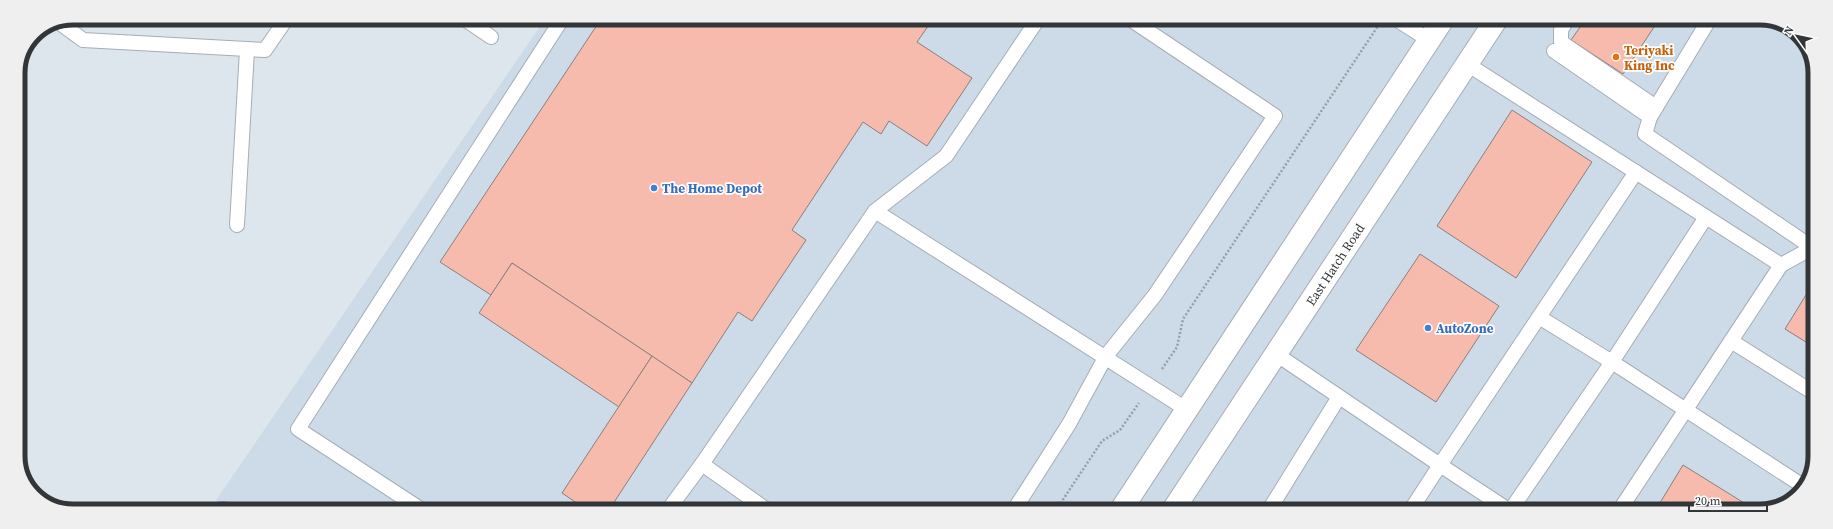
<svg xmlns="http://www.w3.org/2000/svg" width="1833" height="529" viewBox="0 0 1833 529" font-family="'Source Serif 4',serif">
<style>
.built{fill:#cddbe8}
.building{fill:#f7bbad;stroke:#897f7c}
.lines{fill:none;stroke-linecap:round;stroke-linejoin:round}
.service-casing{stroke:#a6adb4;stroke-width:16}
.primary-casing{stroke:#a6adb4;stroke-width:24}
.path{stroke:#989ea3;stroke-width:2.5;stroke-dasharray:2 2;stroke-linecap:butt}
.service{stroke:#fff;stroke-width:14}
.primary{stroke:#fff;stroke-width:22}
.food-dot{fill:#e8710a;stroke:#fff;stroke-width:1.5}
.shop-dot{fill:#3f7fe0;stroke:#fff;stroke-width:1.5}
.labels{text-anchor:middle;stroke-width:3.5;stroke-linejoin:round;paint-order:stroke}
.food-label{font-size:13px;font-weight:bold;fill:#c56008;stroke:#fff;text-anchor:start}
.shop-label{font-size:13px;font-weight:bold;fill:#366cbe;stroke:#fff;text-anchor:start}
.street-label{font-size:13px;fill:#333639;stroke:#fff}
.rim{fill:none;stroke:#333639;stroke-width:5}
</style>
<rect width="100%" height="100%" fill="#dee6ed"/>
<polygon class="built" points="545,19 1774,20 1802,37 1815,69 1813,470 1794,500 1760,511 210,509"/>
<g class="building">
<polygon points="601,19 933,19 917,42 972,78 927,146 889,121 881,134 863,122 792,230 806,240 752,321 738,312 692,383 512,263 491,295 440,262"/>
<polygon points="1585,20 1643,20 1654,27 1623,74 1571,40"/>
<polygon points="1512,110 1592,162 1516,278 1437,226"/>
<polygon points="1420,254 1499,306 1436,402 1356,350"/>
<polygon points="512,263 652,356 619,407 479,313"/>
<polygon points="1814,282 1814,347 1785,329"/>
<polygon points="652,356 692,383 609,510 587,510 562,493"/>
<polygon points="1683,465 1757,511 1655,511"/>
</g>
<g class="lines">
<g class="service-casing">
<g id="service">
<polyline points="463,18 491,37"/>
<polyline points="1396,19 1429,40"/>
<polyline points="1567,20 1561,30 1561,42 1656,107"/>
<polyline points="60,23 83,40 265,50 287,18"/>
<polyline points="1554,51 1650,117 1709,20"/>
<polyline points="1467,64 1781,265 1619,511"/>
<polyline points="1650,117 1645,134 1813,248"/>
<polyline points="875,211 1186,409"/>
<polyline points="1706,217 1612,362 1803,486"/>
<polyline points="237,225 247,50"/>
<polyline points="1781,265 1814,247"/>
<polyline points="1731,341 1814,393"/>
<polyline points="1276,354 1440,465 1410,511"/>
<polyline points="222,509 224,509"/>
<polyline points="422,510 298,429 562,19"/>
<polyline points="668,510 702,464"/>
<polyline points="767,510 702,464 875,211 946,156 1038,19"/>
<polyline points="1014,510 1069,424 1106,356 1155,295 1275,116 1130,19"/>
<polyline points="1269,510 1339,397"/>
<polyline points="1510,511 1440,465 1636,172"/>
<polyline points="1510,511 1612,362 1539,317"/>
</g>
</g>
<g class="primary-casing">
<g id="primary">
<polyline points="1121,510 1443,19"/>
<path id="s1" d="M1173,510L1496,20"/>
</g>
</g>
<g class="path">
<polyline points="1162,369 1177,347 1183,319 1378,26"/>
<polyline points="1056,510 1102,441 1120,430 1139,403"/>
</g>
<use href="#service" class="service"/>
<use href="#primary" class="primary"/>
</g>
<circle class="food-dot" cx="1616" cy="57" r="4"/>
<g class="shop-dot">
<circle cx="654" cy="188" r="4"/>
<circle cx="1428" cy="328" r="4"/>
</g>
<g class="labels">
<g class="food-label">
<text x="1624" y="55">Teriyaki<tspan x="1624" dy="15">King Inc</tspan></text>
</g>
<g class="shop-label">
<text x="662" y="193">The Home Depot</text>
<text x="1436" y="333">AutoZone</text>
</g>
<g class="street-label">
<text dy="5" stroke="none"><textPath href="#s1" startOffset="294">East Hatch Road</textPath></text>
</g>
</g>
<path d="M0 0H1833V529H0ZM73 25H1760A48 48 0 0 1 1808 73V456A48 48 0 0 1 1760 504H73A48 48 0 0 1 25 456V73A48 48 0 0 1 73 25Z" fill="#efefef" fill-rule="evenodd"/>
<path class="rim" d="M73 25H1760A48 48 0 0 1 1808 73V456A48 48 0 0 1 1760 504H73A48 48 0 0 1 25 456V73A48 48 0 0 1 73 25Z"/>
<g transform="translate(1797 36) rotate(303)" stroke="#ffffff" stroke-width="3" paint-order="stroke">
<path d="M0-3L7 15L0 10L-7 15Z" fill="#333639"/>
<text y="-6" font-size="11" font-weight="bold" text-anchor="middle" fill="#333639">N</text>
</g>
<path d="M1689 505v6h78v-6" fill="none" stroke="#333639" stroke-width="2"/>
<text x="1695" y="505" font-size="12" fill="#333639" stroke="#ffffff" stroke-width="3" paint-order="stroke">20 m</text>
</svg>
